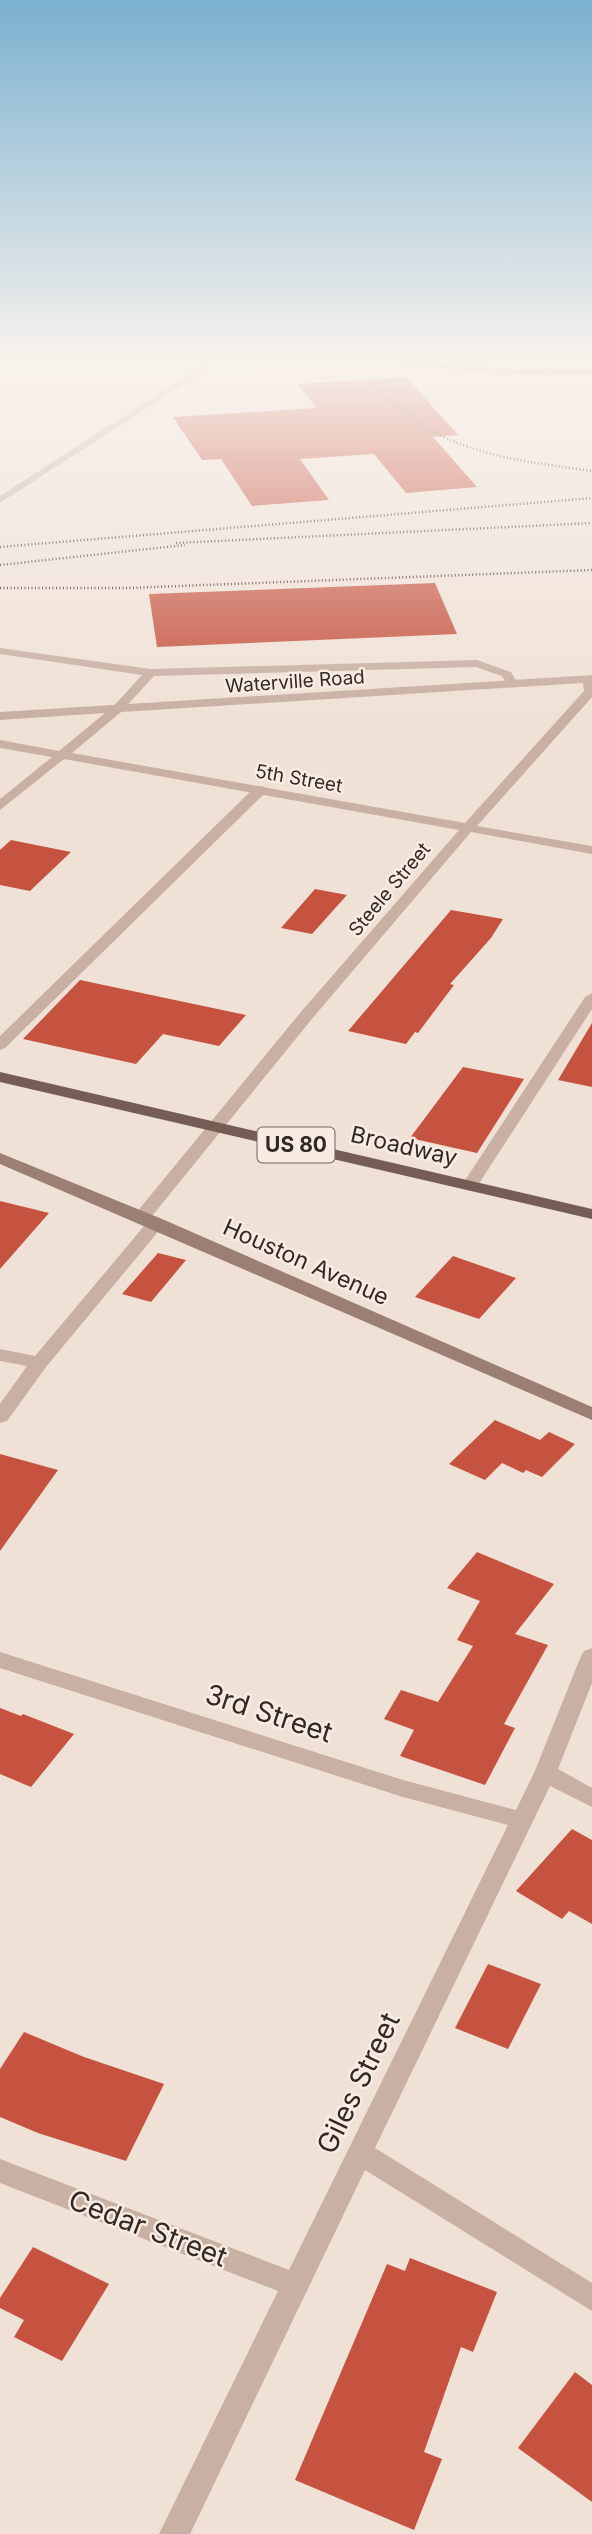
<svg xmlns="http://www.w3.org/2000/svg" width="592" height="2534" viewBox="0 0 592 2534" font-family="Inter,sans-serif">
<style>
.building{fill:#c5533f}
.lines{fill:none;stroke-linecap:round;stroke-linejoin:round}
.lane{fill:#c8b0a3;fill-rule:evenodd}
.street{fill:#c8b0a3;fill-rule:evenodd}
.secondary{fill:#9b7f74;fill-rule:evenodd}
.primary{fill:#755d56;fill-rule:evenodd}
.rail{stroke:#322825;stroke-width:2.5;stroke-dasharray:1 2.5;stroke-linecap:butt}
.labels{text-anchor:middle;stroke-width:5;stroke-linejoin:round;paint-order:stroke}
.far-street-label{font-size:19px;fill:#322825;stroke:#f8ece2}
.shield{fill:#f8ece2;stroke:#6d635e;stroke-width:2}
.shield-label{font-size:21px;font-weight:bold;fill:#322825}
.street-label{font-size:23px;fill:#322825;stroke:#f8ece2}
.near-street-label{font-size:28px;fill:#322825;stroke:#f8ece2}
</style>
<rect width="100%" height="100%" fill="#f0e1d6"/>
<g class="building">
<polygon points="406,377 458,435 433,437 477,487 406,493 374,454 300,459 329,500 252,506 221,459 202,460 173,417 316,408 298,384"/>
<polygon points="435,583 457,634 157,647 149,594"/>
<polygon points="11,840 71,852 30,891 0,885 0,850"/>
<polygon points="315,889 347,895 312,934 281,928"/>
<polygon points="451,910 503,919 491,938 450,984 454,985 418,1033 415,1032 406,1044 348,1031"/>
<polygon points="80,980 246,1015 219,1046 163,1034 136,1064 23,1039"/>
<polygon points="592,1023 592,1087 558,1080"/>
<polygon points="463,1067 524,1079 477,1153 410,1138"/>
<polygon points="0,1201 49,1213 0,1269"/>
<polygon points="158,1253 186,1260 151,1302 122,1294"/>
<polygon points="453,1256 516,1278 479,1319 415,1297"/>
<polygon points="495,1420 540,1440 549,1432 575,1444 542,1477 526,1470 523,1473 502,1463 485,1480 449,1464"/>
<polygon points="0,1454 58,1470 0,1551"/>
<polygon points="477,1552 554,1584 515,1634 548,1645 504,1724 515,1728 485,1785 400,1756 414,1730 384,1719 401,1690 438,1702 473,1646 457,1640 480,1601 447,1588"/>
<polygon points="0,1708 21,1716 23,1714 74,1734 31,1787 0,1774"/>
<polygon points="572,1829 592,1840 592,1924 569,1911 562,1919 516,1891"/>
<polygon points="488,1964 541,1984 508,2049 455,2028"/>
<polygon points="24,2032 84,2057 164,2084 126,2161 38,2133 0,2117 0,2069"/>
<polygon points="33,2247 109,2284 62,2361 14,2337 24,2320 0,2308 0,2298"/>
<polygon points="410,2258 497,2292 473,2352 461,2347 424,2452 442,2459 414,2530 295,2480 387,2264 405,2271"/>
<polygon points="575,2372 592,2385 592,2502 518,2448"/>
</g>
<g class="lines">
<g class="lane">
<polygon points="0,648 151,669 477,660 511,672 518,684 508,687 502,676 476,667 154,676 120,713 116,714 110,710 142,675 0,654"/>
<polygon points="260,786 265,787 265,793 5,1048 0,1050 0,1036 255,787"/>
<polygon points="592,993 592,1009 478,1185 470,1190 464,1189 462,1185 585,997"/>
</g>
<g class="street">
<polygon points="208,362 218,362 0,503 0,496"/>
<path d="M592,675V697L477,826L592,846V854L471,832L311,1020L148,1221H136L133,1217L136,1213L300,1013L459,830L64,759L0,810V799L52,757L0,748V740L59,751L105,713L0,720V712ZM583,683L584,691L465,823L72,753L121,712Z"/>
<polygon points="156,1218 165,1223 162,1227 46,1367 7,1421 0,1423 0,1404 27,1366 0,1361 0,1349 35,1356 150,1219"/>
<polygon points="592,1648 592,1683 558,1769 592,1788 592,1807 550,1786 375,2148 592,2283 592,2311 365,2170 190,2534 159,2534 278,2291 0,2183 0,2159 289,2270 508,1825 403,1797 0,1668 0,1652 403,1780 516,1810 534,1773 581,1656 584,1651"/>
</g>
<g class="secondary">
<polygon points="381,362 421,362 493,368 592,369 592,375 493,374"/>
<polygon points="0,1153 162,1219 592,1407 592,1420 0,1164"/>
</g>
<polygon class="primary" points="0,1072 592,1209 592,1219 0,1082"/>
<g class="rail">
<path d="M373,381C431,452 506,459 592,471"/>
<polyline points="176,543 592,523"/>
<polyline points="0,547 592,498"/>
<polyline points="0,565 185,545"/>
<polyline points="0,588 128,588 592,570"/>
</g>
</g>
<linearGradient id="sky" x2="0" y2="1"><stop stop-color="#7ab1cf"/><stop offset="0.5" stop-color="#f8f2ed"/><stop offset="1" stop-color="#f8f2ed" stop-opacity="0"/></linearGradient>
<rect width="592" height="717" fill="url(#sky)"/>
<g class="labels">
<g class="far-street-label">
<text transform="translate(295 681) rotate(-4)" y="7">Waterville Road</text>
<text transform="translate(299 778) rotate(10)" y="7">5th Street</text>
<text transform="translate(389 889) rotate(-50)" y="7">Steele Street</text>
</g>
<rect class="shield" x="257.5" y="1127.5" width="77" height="35" rx="5"/>
<g class="shield-label">
<text x="296" y="1152">US 80</text>
</g>
<g class="street-label">
<text transform="translate(404 1146) rotate(13)" y="8">Broadway</text>
<text transform="translate(306 1262) rotate(24)" y="8">Houston Avenue</text>
</g>
<g class="near-street-label">
<text transform="translate(269 1713) rotate(18)" y="10">3rd Street</text>
<text transform="translate(358 2083) rotate(-64)" y="10">Giles Street</text>
<text transform="translate(148 2228) rotate(21)" y="10">Cedar Street</text>
</g>
</g>
</svg>
